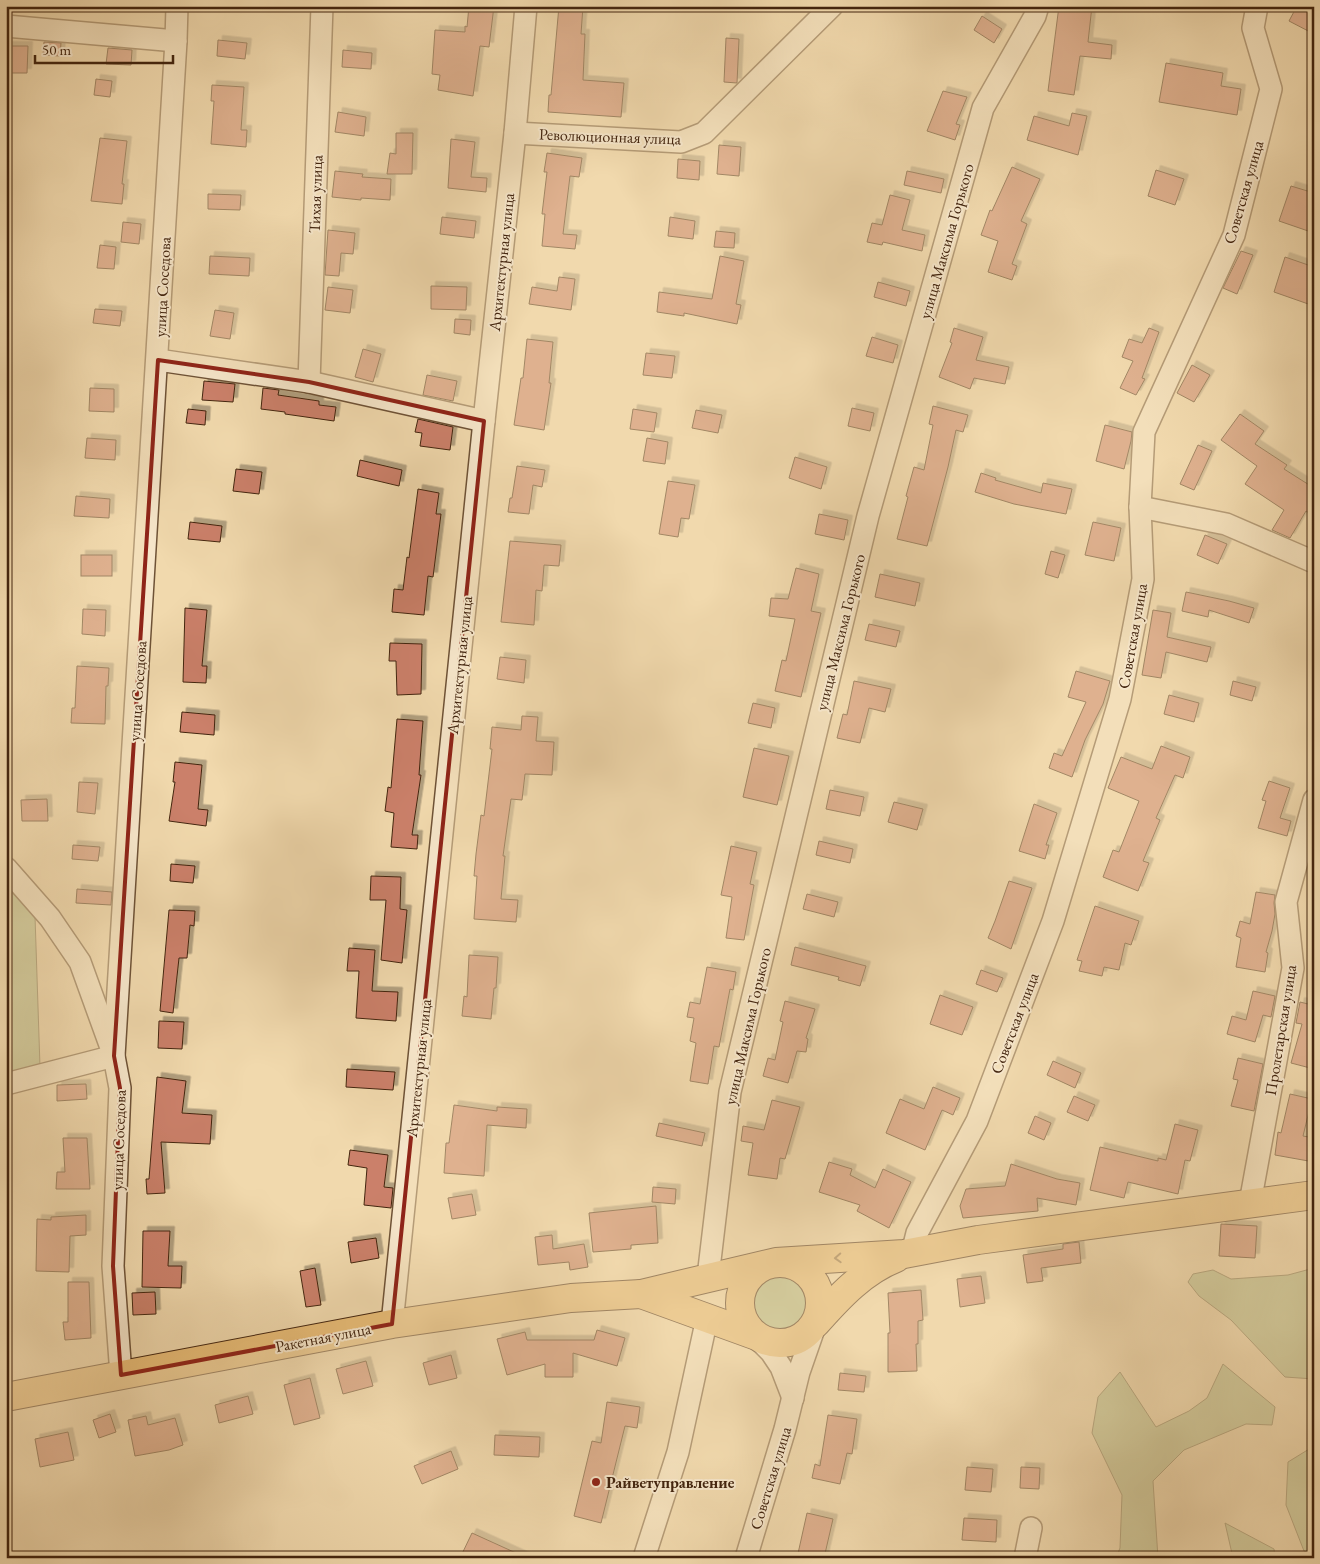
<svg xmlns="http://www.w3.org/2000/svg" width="1320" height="1564" viewBox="0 0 1320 1564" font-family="'EB Garamond',serif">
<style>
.green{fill:#b5c08e;stroke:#7c724e}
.building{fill:#cb806b;stroke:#43250f;filter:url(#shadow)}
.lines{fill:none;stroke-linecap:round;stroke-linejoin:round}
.minor-casing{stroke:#6e5236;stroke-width:24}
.major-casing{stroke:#43250f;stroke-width:30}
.minor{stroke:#f6e6ca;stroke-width:21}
.major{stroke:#e8bc76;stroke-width:28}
.oneway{stroke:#8d693d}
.marked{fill:none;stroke:#8f2418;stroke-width:4;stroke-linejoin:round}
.poi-dot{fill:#8f2418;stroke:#f6e6ca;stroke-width:2}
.labels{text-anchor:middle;stroke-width:4;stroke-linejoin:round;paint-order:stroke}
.street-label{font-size:16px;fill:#43250f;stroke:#f6e6ca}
.poi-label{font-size:16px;font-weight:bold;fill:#43250f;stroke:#f6e6ca;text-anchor:start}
</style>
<defs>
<filter id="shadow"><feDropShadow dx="4.5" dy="-4.5" stdDeviation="0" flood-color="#0004"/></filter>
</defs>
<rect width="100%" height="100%" fill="#f1d9ad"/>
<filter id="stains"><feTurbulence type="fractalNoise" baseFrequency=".004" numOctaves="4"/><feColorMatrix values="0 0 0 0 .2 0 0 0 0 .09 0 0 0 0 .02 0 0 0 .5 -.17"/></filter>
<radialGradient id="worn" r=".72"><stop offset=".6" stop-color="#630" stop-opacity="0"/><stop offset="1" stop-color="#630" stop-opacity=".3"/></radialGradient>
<g class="green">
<polygon points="6,886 35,916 40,1067 6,1075"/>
<polygon points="1314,1268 1314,1379 1285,1377 1231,1320 1199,1296 1188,1282 1193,1274 1213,1270 1231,1279 1288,1275"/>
<path d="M762,1274H798C840,1319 765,1358 749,1308C745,1294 752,1283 762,1274Z"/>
<polygon points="1223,1364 1275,1407 1272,1425 1246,1424 1184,1450 1153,1481 1158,1558 1116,1558 1120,1548 1122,1495 1092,1433 1098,1397 1120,1372 1156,1427 1189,1411 1207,1398"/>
<polygon points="1314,1446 1314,1555 1304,1551 1286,1505 1288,1462"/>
<polygon points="1225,1523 1274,1549 1275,1558 1233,1558"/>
</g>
<g class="building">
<polygon points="469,6 494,6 489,47 480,46 473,96 438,90 440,75 432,74 435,30 465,32 465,26 467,27"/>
<polygon points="559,6 583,6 581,34 585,34 583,80 624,83 621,117 548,112 549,95 551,95"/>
<polygon points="1059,6 1092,6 1088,42 1112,45 1111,59 1080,56 1074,95 1048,91"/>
<polygon points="1297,6 1314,6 1314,34 1289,21"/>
<polygon points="982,16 1002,29 994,43 974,30"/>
<polygon points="726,38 739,39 737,83 724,82"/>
<polygon points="218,40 247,43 245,59 217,56"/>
<polygon points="44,42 61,43 60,56 43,55"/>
<polygon points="6,46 28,46 27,73 6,73"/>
<polygon points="108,48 132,50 131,65 106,64"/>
<polygon points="343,50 372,53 371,69 342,67"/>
<polygon points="1166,63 1223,73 1221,86 1241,89 1237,115 1159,102"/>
<polygon points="96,79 112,81 110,97 94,95"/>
<polygon points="212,85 244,87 241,130 247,130 246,147 211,144 214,101 211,101"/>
<polygon points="943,91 967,97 956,124 960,125 955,140 927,131"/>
<polygon points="338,112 366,117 364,136 335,132"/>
<polygon points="1072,113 1087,116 1078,155 1027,140 1034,116 1069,126"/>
<polygon points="396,133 413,133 412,174 387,174 390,153 396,154"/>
<polygon points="100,138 127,141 122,184 124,184 122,204 91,201"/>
<polygon points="451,139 475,142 471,177 487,178 486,192 448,188"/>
<polygon points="719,145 741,147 739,176 717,174"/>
<polygon points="547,153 582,158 579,177 570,176 563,234 577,235 575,249 542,246 545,214 542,214 547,172 544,172"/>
<polygon points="678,159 700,161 699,180 677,178"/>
<polygon points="1012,167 1040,179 1021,221 1027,224 1012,264 1017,266 1012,280 988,272 998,241 981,235 990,210 992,211"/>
<polygon points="1156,170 1184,179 1175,205 1148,196"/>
<polygon points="335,171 363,174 362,177 391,179 390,200 361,198 361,200 332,197"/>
<polygon points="907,171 944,179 941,193 904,185"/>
<polygon points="1291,186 1314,193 1314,233 1279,221"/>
<polygon points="208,194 241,195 240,210 208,209"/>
<polygon points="890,195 910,200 902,230 925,235 922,251 883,242 882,245 867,242 872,223 882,225"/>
<polygon points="442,217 476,221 474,238 440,234"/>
<polygon points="670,217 695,221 693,239 668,236"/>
<polygon points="123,222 141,224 139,244 121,242"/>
<polygon points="328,230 355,233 353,254 341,253 339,276 325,275"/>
<polygon points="716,231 735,233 734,248 714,247"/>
<polygon points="100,245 116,247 114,269 97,268"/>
<polygon points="1241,251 1253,255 1237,294 1223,288"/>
<polygon points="210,256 250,258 249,276 209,274"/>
<polygon points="720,256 744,261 736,304 741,305 737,324 684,313 684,316 657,312 659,292 712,299"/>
<polygon points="1285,257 1314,267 1314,306 1274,292"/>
<polygon points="559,277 575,279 571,310 529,304 532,287 557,291"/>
<polygon points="878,282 910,291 906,306 874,297"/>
<polygon points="431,286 467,287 466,310 431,309"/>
<polygon points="328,287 353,290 350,313 325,310"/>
<polygon points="95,309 122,311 120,326 93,323"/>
<polygon points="215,310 234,313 230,339 210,336"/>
<polygon points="455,319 471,320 470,335 454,333"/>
<polygon points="954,328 983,337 976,360 1009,367 1005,384 974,378 970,389 939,377 952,343 950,342"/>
<polygon points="1149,328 1159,332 1142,378 1145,379 1136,395 1120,388 1133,361 1122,357 1129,339 1142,343"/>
<polygon points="872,337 898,345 893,363 866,356"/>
<polygon points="527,339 553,342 549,383 551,383 544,430 514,425 521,378 523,378"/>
<polygon points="363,349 381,354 373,382 355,377"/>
<polygon points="646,353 675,356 672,378 643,375"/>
<polygon points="1192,365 1210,375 1194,402 1177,393"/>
<polygon points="427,375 457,381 453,401 423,395"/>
<polygon points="204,381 235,384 233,402 202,400"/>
<polygon points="90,388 114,389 114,412 89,411"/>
<polygon points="263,388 279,390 278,395 319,401 319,405 336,407 334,421 285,414 285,412 261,409"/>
<polygon points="933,406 968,415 963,432 956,430 948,467 927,546 897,539 908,497 906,496 914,467 924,470 933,425 929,424"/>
<polygon points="852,408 874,413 870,431 848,426"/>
<polygon points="188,409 206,411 205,425 186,423"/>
<polygon points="633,409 657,413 654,432 630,429"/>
<polygon points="696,410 722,415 718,433 692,428"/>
<polygon points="1240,414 1264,431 1255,444 1287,465 1284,469 1314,488 1314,516 1306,511 1290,538 1272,530 1284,510 1245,484 1257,466 1221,440"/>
<polygon points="418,419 453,427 450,450 420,446 422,433 415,432"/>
<polygon points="1105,425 1132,432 1131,441 1124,469 1096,461"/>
<polygon points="87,438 116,440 115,460 85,458"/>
<polygon points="647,438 668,442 665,464 643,461"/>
<polygon points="1198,445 1212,451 1194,490 1180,484"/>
<polygon points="795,457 827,467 821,489 789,478"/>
<polygon points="360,460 402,470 399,486 357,476"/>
<polygon points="517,466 545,470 542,487 533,485 529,514 508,512 510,498 512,498"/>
<polygon points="236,469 262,472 259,494 233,491"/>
<polygon points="981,473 996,478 995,480 1041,493 1043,483 1072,489 1066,514 1014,504 975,492"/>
<polygon points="668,481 695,485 689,519 681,518 678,537 659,534"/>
<polygon points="418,489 439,493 436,514 441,514 433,577 428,576 424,615 392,612 394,589 403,590 407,557 409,558"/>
<polygon points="76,496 110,499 109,518 74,516"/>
<polygon points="819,514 848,520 844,540 815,534"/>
<polygon points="190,522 222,526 220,542 188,539"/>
<polygon points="1093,522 1121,528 1114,561 1085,555"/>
<polygon points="1205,535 1227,544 1218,564 1197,555"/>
<polygon points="510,541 561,545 559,566 544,565 542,591 536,590 534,625 501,622"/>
<polygon points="1051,551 1065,555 1058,578 1045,574"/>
<rect x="81" y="555" width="31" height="21"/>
<polygon points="796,568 819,574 811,611 821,613 801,697 775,691 782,660 786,661 795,619 769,616 771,598 788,599"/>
<polygon points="880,574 920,583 915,606 875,597"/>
<polygon points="1186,592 1229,601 1254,608 1249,623 1209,610 1208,617 1182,611"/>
<polygon points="185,608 207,610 202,666 207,666 206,683 183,682"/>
<polygon points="83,609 106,610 105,636 82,634"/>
<polygon points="1153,610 1171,613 1167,637 1211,647 1207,662 1166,652 1161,678 1142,675"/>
<polygon points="869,624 900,631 896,647 865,640"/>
<polygon points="390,643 422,644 421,694 397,695 396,661 389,661"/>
<polygon points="500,657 526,660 524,683 497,679"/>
<polygon points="77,666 109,668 108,686 106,686 105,724 71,723 72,708 75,708"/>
<polygon points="1076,671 1110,681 1103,704 1085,740 1072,777 1049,768 1054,753 1062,756 1086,702 1068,697"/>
<polygon points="854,681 891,689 885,712 869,708 860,743 837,738 843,714 847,715"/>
<polygon points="1233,681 1256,687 1252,701 1230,695"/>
<polygon points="1169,695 1199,703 1194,722 1164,714"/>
<polygon points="753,703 775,708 771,728 748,723"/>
<polygon points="182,712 215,715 214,735 180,732"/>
<polygon points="522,716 538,717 536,741 554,742 552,775 525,774 522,800 511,799 503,856 505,856 501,899 518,900 516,922 474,919 477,876 474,876 476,854 481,815 484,816 492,749 490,749 492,727 521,730"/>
<polygon points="397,719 423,721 419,775 421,775 412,835 418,835 417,849 391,847 394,813 385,811 388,787 391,788"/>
<polygon points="1161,746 1190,757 1183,778 1175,775 1156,818 1160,820 1143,861 1149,863 1138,891 1103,877 1113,850 1119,852 1139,801 1108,788 1121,757 1152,769"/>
<polygon points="754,748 789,756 777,805 743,797"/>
<polygon points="175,762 202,765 198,809 208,810 206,826 169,821 175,782 173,782"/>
<polygon points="1269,781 1290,788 1280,818 1291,821 1287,836 1258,828 1266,801 1262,800"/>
<polygon points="79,782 98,783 95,814 77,812"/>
<polygon points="830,790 864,797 860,816 826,809"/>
<polygon points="47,799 48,821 22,821 21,800"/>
<polygon points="894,802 923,809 917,830 888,822"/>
<polygon points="1034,804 1057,813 1046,845 1049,845 1045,859 1019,851"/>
<polygon points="819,841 853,849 850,863 816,855"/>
<polygon points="73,845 100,847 98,861 72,859"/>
<polygon points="731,846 757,852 750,884 754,885 744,940 726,938 732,897 721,895"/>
<polygon points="171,864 195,866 193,883 170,881"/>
<polygon points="371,876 401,877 400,909 407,910 402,963 381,960 386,900 370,900"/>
<polygon points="1009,881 1032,888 1011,949 988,938 995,921"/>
<polygon points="77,889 112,892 111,905 76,903"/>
<polygon points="1256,892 1275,895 1274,903 1275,914 1272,931 1266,952 1268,953 1265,972 1236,967 1241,938 1236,936 1240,921 1250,924"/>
<polygon points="807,894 838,902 834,917 803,909"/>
<polygon points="1095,906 1139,921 1131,945 1125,943 1119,970 1104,967 1102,976 1079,971 1082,961 1077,960"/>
<polygon points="169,910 195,911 194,926 190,925 187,958 179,958 173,1013 160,1011"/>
<polygon points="795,947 866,966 860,986 838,980 839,977 791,965"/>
<polygon points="349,948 375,950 372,991 398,992 396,1021 356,1018 359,971 347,971"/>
<polygon points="469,955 498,957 496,988 494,988 491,1019 462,1016 464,996 467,997"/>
<polygon points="707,967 736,972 733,990 730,989 719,1047 714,1046 708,1084 690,1081 696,1043 690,1041 694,1018 687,1017 690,1002 700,1004"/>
<polygon points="981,970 1003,978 997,992 976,984"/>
<polygon points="1253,991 1275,996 1271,1017 1263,1015 1255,1042 1227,1034 1232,1016 1246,1020"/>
<polygon points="940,995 973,1007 962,1035 930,1024"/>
<polygon points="1309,999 1314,1000 1314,1069 1291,1063 1302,1024 1296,1023 1300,1002 1308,1004"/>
<polygon points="785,1001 815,1009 806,1038 808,1039 806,1052 797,1051 788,1083 763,1076 768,1058 775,1060 783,1022 780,1021"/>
<polygon points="159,1021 184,1022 182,1049 158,1048"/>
<polygon points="1238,1058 1263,1064 1254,1111 1231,1106 1238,1080 1233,1079"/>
<polygon points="1053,1061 1081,1073 1075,1088 1047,1075"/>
<polygon points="347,1069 395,1072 393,1090 346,1087"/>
<polygon points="157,1077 186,1081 182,1113 212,1115 210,1144 161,1142 165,1193 147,1194 146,1179 149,1179"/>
<polygon points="86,1084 87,1099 57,1101 57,1085"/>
<polygon points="933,1087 960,1098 953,1115 942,1110 925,1150 886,1133 900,1099 924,1109"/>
<polygon points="1290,1094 1312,1099 1303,1136 1314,1138 1314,1162 1275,1155 1278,1132 1281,1133"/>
<polygon points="1074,1096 1095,1105 1088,1121 1067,1112"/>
<polygon points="772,1100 800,1107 785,1159 780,1158 777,1179 748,1175 753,1143 741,1141 743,1126 764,1130"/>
<polygon points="454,1105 497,1111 497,1107 527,1109 526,1128 487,1125 484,1176 444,1173 446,1143 449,1143"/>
<polygon points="1035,1116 1051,1123 1044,1140 1028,1133"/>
<polygon points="659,1123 705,1133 702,1146 656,1136"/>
<polygon points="1175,1124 1198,1130 1190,1161 1185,1160 1178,1194 1128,1182 1124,1198 1090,1190 1100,1147 1158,1161 1158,1158 1166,1160"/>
<polygon points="63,1138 87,1138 90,1189 56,1189 57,1172 65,1172"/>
<polygon points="350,1150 388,1155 384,1187 393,1188 391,1208 364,1205 367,1168 348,1165"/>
<polygon points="829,1162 852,1169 850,1175 875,1188 883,1169 911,1182 889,1228 857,1211 860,1205 819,1192"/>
<polygon points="1011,1164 1057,1179 1080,1183 1076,1205 1037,1198 1038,1211 963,1218 960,1206 966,1189 1005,1186"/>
<polygon points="653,1187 676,1189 675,1204 652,1202"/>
<polygon points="472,1194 476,1215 452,1219 448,1198"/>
<polygon points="656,1206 658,1243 631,1245 631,1249 593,1252 589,1213"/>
<polygon points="86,1215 86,1235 70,1236 69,1272 36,1271 37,1219 51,1220 51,1217"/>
<polygon points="1221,1224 1257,1226 1255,1258 1219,1256"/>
<polygon points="143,1231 170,1231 168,1266 182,1266 181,1288 142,1287"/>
<polygon points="552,1235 553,1249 584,1244 588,1267 570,1270 569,1262 538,1265 535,1237"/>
<polygon points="376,1238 379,1258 351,1263 348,1242"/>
<polygon points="1079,1242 1081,1263 1041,1268 1043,1281 1027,1283 1023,1255 1063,1249 1063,1244"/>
<polygon points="315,1268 321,1305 306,1307 300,1271"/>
<polygon points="981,1276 985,1303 960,1307 957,1279"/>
<polygon points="68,1282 89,1282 91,1338 65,1340 63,1322 68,1322"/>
<polygon points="921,1290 923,1320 918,1321 918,1344 916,1344 917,1371 888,1372 888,1333 890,1333 888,1293"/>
<polygon points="155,1292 156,1314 133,1315 132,1293"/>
<polygon points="597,1330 625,1338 617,1366 573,1353 573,1377 545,1377 545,1364 507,1375 497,1339 525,1332 527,1340 594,1340"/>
<polygon points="451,1355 457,1378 429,1385 423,1363"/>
<polygon points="366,1361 373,1386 343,1394 336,1369"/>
<polygon points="840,1373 866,1376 864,1392 838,1390"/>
<polygon points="310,1378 320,1418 294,1425 284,1385"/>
<polygon points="248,1396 253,1414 219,1423 215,1405"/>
<polygon points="607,1402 640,1407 637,1428 625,1426 601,1523 574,1516 592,1441 601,1443"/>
<polygon points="110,1414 116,1432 99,1438 93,1420"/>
<polygon points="828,1415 857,1419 852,1454 847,1453 840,1484 812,1478 815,1464 820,1466"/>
<polygon points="146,1416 148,1425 175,1418 183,1445 169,1450 135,1456 128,1420"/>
<polygon points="68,1432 74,1460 40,1467 35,1439"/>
<polygon points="495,1435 540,1437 539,1457 494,1455"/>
<polygon points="451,1451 458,1469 422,1484 414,1466"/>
<polygon points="967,1467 993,1469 991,1492 965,1490"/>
<polygon points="1021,1467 1040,1468 1039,1489 1020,1488"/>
<polygon points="807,1513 833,1519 824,1558 797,1558"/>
<polygon points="964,1518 997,1520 996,1542 962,1540"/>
<polygon points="472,1533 527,1558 460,1558"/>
</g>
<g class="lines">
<g class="minor-casing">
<g id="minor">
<polyline points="6,26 176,41"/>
<polyline points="515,133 681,142 704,133 832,6"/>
<polyline points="158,360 309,382 484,421"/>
<polyline points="309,382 322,6"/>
<polyline points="1140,507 1226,524 1314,562"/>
<polyline points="6,868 50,918 80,962 114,1056 6,1084"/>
<polyline points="1250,1203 1293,968 1286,902 1314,800"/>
<polyline points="912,1253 917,1233 977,1121 1053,921 1120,699 1143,579 1140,507 1144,432 1234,235 1271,89 1253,28 1257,6"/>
<polyline points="708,1277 730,1092 868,516 983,108 1035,16 1038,6"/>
<polyline points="392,1324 484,421 515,133 526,6"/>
<polyline points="754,1335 771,1352 781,1367 793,1398"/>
<polyline points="121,1375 113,1266 120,1088 114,1056 176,41 177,6"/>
<polyline points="644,1558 678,1452 707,1318"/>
<polyline points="746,1558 785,1429 799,1372 816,1323"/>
<polyline points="1025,1558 1031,1528"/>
</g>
</g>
<g class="major-casing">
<g id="major">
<circle cx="780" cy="1303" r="40"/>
<polyline points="641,1294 754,1335"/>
<path d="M816,1323C839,1297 863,1271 896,1258"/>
<polyline points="6,1397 392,1324 571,1298 641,1294 776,1262 904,1254 978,1240 1314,1195"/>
</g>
</g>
<use href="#minor" class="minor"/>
<use href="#major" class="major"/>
</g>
<defs><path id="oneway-chevron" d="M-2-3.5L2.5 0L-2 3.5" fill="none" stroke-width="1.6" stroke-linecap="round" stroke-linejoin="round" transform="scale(1.25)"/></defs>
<use class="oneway" href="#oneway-chevron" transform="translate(838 1258) rotate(177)"/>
<path d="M0 0H1320V1564H0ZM158,360L309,382L484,421L392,1324L121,1375L113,1266L120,1088L114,1056Z" fill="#f1d9ad" fill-opacity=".55" fill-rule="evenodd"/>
<path class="marked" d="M158,360L309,382L484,421L392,1324L121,1375L113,1266L120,1088L114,1056Z"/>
<circle class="poi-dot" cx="596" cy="1482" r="5"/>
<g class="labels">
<g class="street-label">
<text transform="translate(610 136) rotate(2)" y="6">Революционная улица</text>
<text transform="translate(1243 192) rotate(-74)" y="6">Советская улица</text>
<text transform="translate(315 194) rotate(-88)" y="6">Тихая улица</text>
<text transform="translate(946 241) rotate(-74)" y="6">улица Максима Горького</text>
<text transform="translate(501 262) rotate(-84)" y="6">Архитектурная улица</text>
<text transform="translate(162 287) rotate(-87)" y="6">улица Соседова</text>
<text transform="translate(840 632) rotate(-76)" y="6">улица Максима Горького</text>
<text transform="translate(1132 636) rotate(-80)" y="6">Советская улица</text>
<text transform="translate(459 665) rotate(-84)" y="6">Архитектурная улица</text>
<text transform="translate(137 691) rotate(-86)" y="6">улица Соседова</text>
<text transform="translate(1014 1023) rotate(-69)" y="6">Советская улица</text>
<text transform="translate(747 1026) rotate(-77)" y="6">улица Максима Горького</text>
<text transform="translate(1280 1030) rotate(-81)" y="6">Пролетарская улица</text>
<text transform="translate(418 1068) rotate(-84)" y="6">Архитектурная улица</text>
<text transform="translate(118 1140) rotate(-88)" y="6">улица Соседова</text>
<text transform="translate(323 1337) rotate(-11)" y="6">Ракетная улица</text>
<text transform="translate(770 1478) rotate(-73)" y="6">Советская улица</text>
</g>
<g class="poi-label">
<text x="606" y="1488">Райветуправление</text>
</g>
</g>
<rect width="1320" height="1564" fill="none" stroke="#f1d9ad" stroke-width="25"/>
<rect x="8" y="8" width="1305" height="1549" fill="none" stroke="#43250f" stroke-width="2.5"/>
<rect x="12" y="12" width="1295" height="1539" fill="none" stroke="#43250f"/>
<path d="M35 55v8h138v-8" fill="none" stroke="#43250f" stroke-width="2.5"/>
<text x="42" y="55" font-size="15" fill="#43250f" stroke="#f6e6ca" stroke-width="4" paint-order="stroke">50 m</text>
<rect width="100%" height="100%" filter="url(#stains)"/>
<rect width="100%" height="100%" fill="url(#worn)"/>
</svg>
